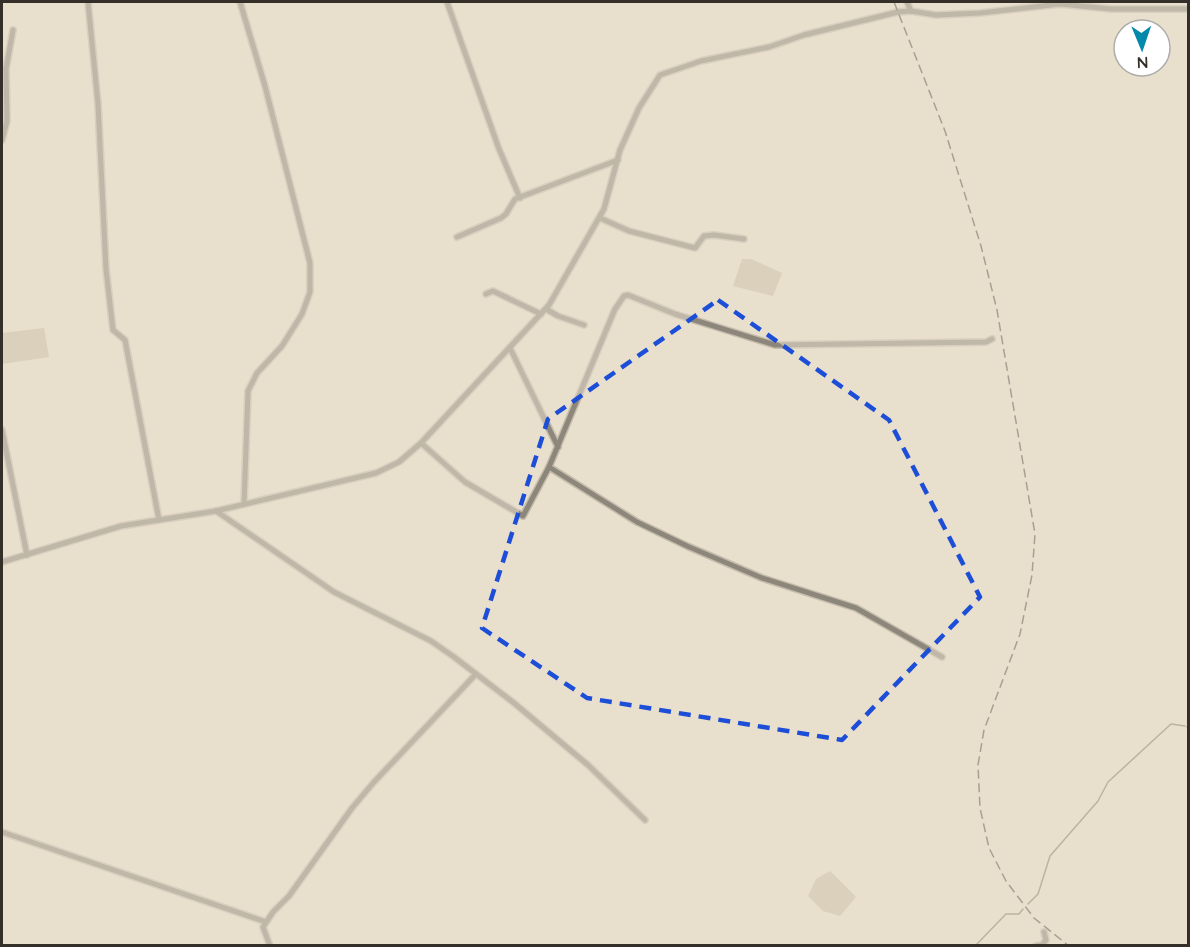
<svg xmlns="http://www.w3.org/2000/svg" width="1190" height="947" viewBox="0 0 1190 947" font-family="Quicksand,sans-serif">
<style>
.green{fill:#cbbea5}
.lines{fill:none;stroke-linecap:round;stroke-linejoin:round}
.stream{stroke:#897e69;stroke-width:1.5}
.street-casing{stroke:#c5bcac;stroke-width:8}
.street{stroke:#8d877b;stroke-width:5}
.rail{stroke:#59544a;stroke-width:1.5;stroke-dasharray:9 4.5;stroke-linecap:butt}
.marked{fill:none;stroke:#1d4ed8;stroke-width:4.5;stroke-dasharray:12 8;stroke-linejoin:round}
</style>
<rect width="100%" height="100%" fill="#e9dfcd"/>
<g class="green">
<polygon points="742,259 751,259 782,273 773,296 733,286"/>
<polygon points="44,328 49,357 2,364 2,333"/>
<polygon points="830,871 856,897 840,916 823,911 808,896 816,879"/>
</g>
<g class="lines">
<g class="stream">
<polyline points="1187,727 1188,725"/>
<polyline points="1028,904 1038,894 1050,856 1098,801 1108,782 1171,724 1185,726"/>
<polyline points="975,946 1006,914 1019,914 1023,909"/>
</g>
<g class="street-casing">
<g id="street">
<polyline points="88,2 98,104 106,269 113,330 125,340 159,520"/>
<polyline points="240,2 265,86 310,263 310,292 302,314 282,346 257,373 248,391 244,504"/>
<polyline points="447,2 499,149 520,198"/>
<polyline points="907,2 911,11"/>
<polyline points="2,140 7,121 6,69 13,30"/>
<polyline points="600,218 629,231 695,248 704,236 714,235 744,239"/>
<polyline points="457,237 501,218 506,214 515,199 618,160"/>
<polyline points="486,294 493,291 541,314"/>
<polyline points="546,309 558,316 584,325"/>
<polyline points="510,348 558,447"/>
<polyline points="2,430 27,555"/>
<polyline points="421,443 465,482 523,516 549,467 615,309 624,296 628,295 675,314 775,345 986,342 992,339"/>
<polyline points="549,467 637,522 687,546 762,578 856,608 942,657"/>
<polyline points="216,511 334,592 431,641 454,657 514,703 588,765 645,820"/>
<polyline points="2,562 121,526 216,511 376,473 399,462 421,443 549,305 604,209 620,150 639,108 660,75 701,61 769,47 804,35 898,12 911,11 936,15 980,13 1060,4 1111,9 1188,9"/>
<polyline points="2,832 266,922"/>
<polyline points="270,946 263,927 273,912 289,896 352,808 374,782 476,674"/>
<polyline points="1036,946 1042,945 1046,940 1044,932"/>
</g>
</g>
<use href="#street" class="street"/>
<polyline class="rail" points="894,2 945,131 981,246 997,310 1035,534 1032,575 1020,634 984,730 978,765 980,808 989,848 1006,881 1034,918 1069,946"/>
</g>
<path d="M0 0H1190V947H0ZM718,300L889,420L980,597L842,740L587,698L482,628L548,419Z" fill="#e9dfcd" fill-opacity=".55" fill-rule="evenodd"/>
<path class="marked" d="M718,300L889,420L980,597L842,740L587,698L482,628L548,419Z"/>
<rect width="1190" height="947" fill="none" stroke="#343029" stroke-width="6"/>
<g transform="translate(1142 48) rotate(178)"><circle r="28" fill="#ffffff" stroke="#aeaca9" stroke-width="1.5"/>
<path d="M0-4.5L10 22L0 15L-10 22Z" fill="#0089a9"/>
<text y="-9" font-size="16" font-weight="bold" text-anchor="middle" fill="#343029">N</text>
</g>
</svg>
